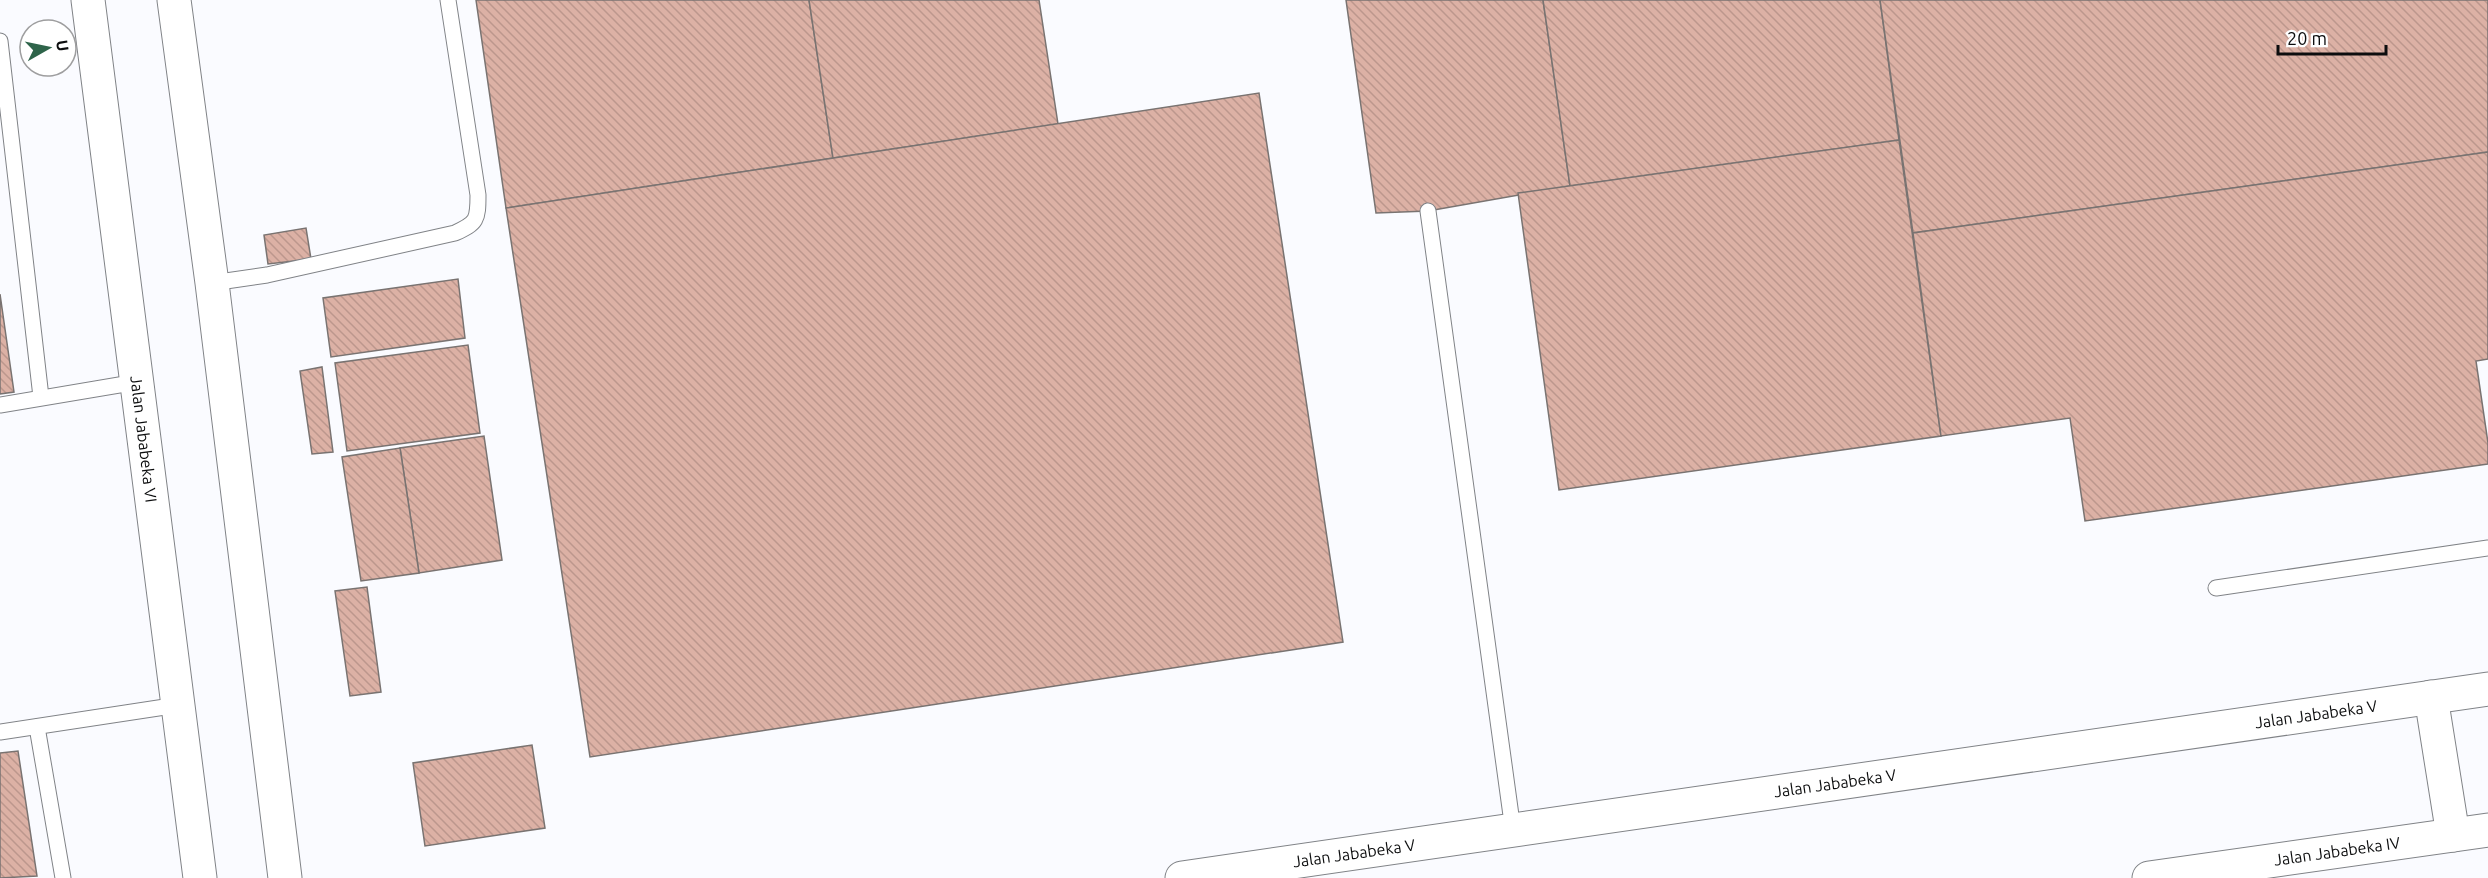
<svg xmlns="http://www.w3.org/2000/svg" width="2488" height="878" viewBox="0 0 2488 878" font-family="Ubuntu,sans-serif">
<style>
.building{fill:url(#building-back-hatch);stroke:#797371;stroke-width:1.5}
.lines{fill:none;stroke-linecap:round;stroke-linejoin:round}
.service-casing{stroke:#808387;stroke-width:17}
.tertiary-casing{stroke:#808387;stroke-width:35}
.service{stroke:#fff;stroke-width:15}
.tertiary{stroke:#fff;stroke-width:33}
.labels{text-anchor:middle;stroke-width:5;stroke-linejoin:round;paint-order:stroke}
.street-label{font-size:16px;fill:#0c0d0e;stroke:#fff}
</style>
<defs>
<pattern id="building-back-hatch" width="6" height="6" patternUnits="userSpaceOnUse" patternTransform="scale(1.5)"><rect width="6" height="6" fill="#dcb1a5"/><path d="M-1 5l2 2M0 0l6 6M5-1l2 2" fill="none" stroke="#bc978d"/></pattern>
</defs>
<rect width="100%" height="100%" fill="#fafbff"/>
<g class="building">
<polygon points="476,0 809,0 833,158 506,208"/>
<polygon points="809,0 1039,0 1058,124 833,158"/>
<polygon points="1346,0 1543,0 1570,186 1428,211 1376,213"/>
<polygon points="1543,0 1880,0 1899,140 1570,186"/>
<polygon points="1880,0 2488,0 2488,152 1913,233"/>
<polygon points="1259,93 1343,642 590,757 506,208"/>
<polygon points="1899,140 1941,436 1559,490 1518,193"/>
<polygon points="2488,152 2488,359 2476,361 2488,443 2488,464 2085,521 2070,418 1941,436 1913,233"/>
<polygon points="306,228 311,259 268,264 264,235"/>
<polygon points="458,279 465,338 331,357 323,298"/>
<polygon points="0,294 14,392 0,394"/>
<polygon points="468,345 480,433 347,451 335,363"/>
<polygon points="322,367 333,452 312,454 300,371"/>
<polygon points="484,436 502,560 419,573 400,448"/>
<polygon points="400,448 419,573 361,581 342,457"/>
<polygon points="367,587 381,692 350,696 335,591"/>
<polygon points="532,745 545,828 425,846 413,763"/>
<polygon points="18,751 37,876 0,878 0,753"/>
</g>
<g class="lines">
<g class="service-casing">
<g id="service">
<polyline points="0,41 41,397"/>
<polyline points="1428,211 1513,830"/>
<path d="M212,283L267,275L455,233C477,223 478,220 478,195L448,0"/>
<polyline points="0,405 137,382"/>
<polyline points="2216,588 2488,548"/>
<polyline points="37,727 63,878"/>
<polyline points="0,732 178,705"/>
</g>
</g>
<g class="tertiary-casing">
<g id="tertiary">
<polyline points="88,0 200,878"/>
<polyline points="174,0 212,283 285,878"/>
<polyline points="2431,697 2453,835"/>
<polyline points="1182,878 2488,689"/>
<polyline points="2149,878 2488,830"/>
</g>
</g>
<use href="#service" class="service"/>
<use href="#tertiary" class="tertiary"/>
</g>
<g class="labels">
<g class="street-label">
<text transform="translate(144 439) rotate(83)" y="6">Jalan Jababeka VI</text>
<text transform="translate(2316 714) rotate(-8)" y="6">Jalan Jababeka V</text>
<text transform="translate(1835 783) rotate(-8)" y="6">Jalan Jababeka V</text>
<text transform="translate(2337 851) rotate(-8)" y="6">Jalan Jababeka IV</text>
<text transform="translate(1354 853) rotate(-8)" y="6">Jalan Jababeka V</text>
</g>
</g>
<g transform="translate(48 48) rotate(81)"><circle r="28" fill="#ffffff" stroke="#9e9e9f" stroke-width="1.5"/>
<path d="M0-4.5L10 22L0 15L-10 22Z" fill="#2e644a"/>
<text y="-9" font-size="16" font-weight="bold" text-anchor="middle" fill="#0c0d0e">U</text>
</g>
<path d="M2278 45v9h108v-9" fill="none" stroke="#0c0d0e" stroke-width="3"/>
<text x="2287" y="45" font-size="18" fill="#0c0d0e" stroke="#ffffff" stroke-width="4.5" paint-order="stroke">20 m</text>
</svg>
